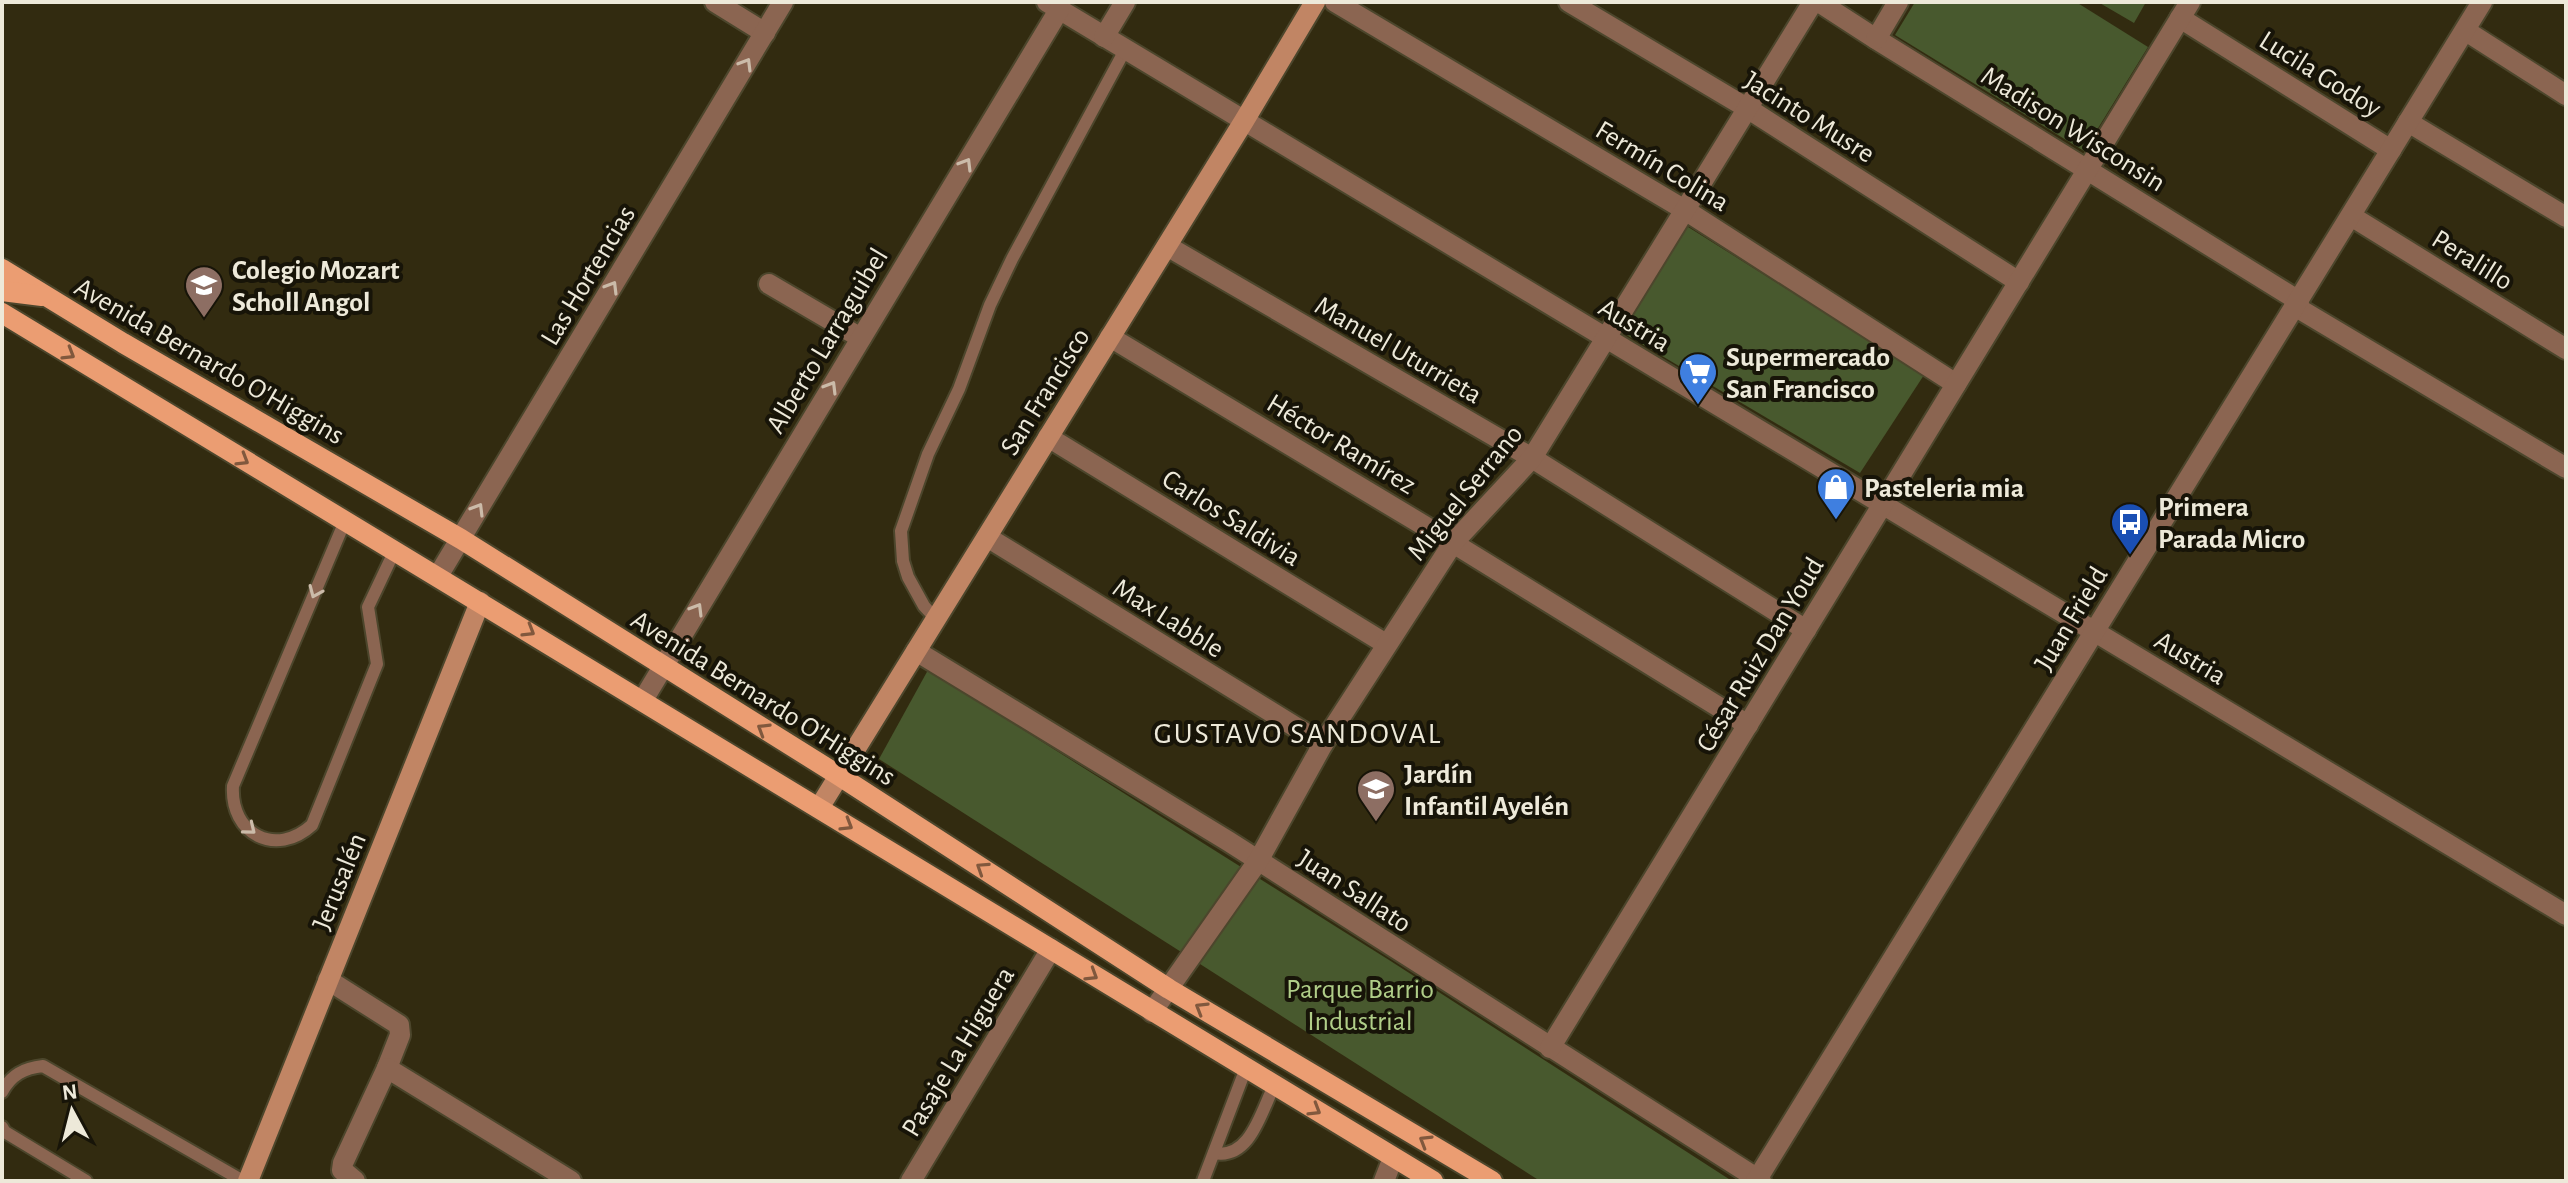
<svg xmlns="http://www.w3.org/2000/svg" width="2568" height="1183" viewBox="0 0 2568 1183" font-family="'Alegreya Sans',sans-serif">
<style>
.green{fill:#48592e}
.lines{fill:none;stroke-linecap:round;stroke-linejoin:round}
.lane-casing{stroke:#4c462c;stroke-width:16}
.street-casing{stroke:#4c462c;stroke-width:24}
.secondary-casing{stroke:#4c462c;stroke-width:24}
.primary-casing{stroke:#4c462c;stroke-width:24}
.lane{stroke:#8b6551;stroke-width:12}
.street{stroke:#8b6551;stroke-width:20}
.secondary{stroke:#c18564;stroke-width:20}
.primary{stroke:#eb9d72;stroke-width:20}
.oneway{stroke:#cbbba9}
.oneway2{stroke:#81583d}
.labels{text-anchor:middle;stroke-width:8;stroke-linejoin:round;paint-order:stroke}
.street-label{font-size:28px;fill:#ede9d9;stroke:#171408}
.poi-label{font-size:28px;font-weight:bold;fill:#ede9d9;stroke:#171408;text-anchor:start}
.park-label{font-size:28px;fill:#b0ce88;stroke:#171408}
.neighbourhood-label{font-size:30px;letter-spacing:2px;fill:#ede9d9;stroke:#171408}
</style>
<rect width="100%" height="100%" fill="#322b10"/>
<g class="green">
<polygon points="1915,2 2076,2 2148,47 2084,151 1895,35"/>
<polygon points="2098,2 2146,2 2134,23"/>
<polygon points="1677,220 1924,375 1860,473 1613,327"/>
<polygon points="928,670 1389,960 1732,1181 1540,1181 879,759"/>
</g>
<g class="lines">
<g class="lane-casing">
<g id="lane">
<path d="M345,521L233,786C230,834 276,858 312,825L377,664L368,607L395,550"/>
<polyline points="936,619 924,606 908,577 903,561 901,531 928,454 959,389 990,305 1012,259 1125,50"/>
<path d="M2,1092C11,1075 24,1068 43,1066L243,1181"/>
<polyline points="2,1127 5,1132 86,1181"/>
<path d="M1214,1153C1250,1160 1261,1112 1274,1086"/>
<polyline points="1203,1181 1246,1068"/>
</g>
</g>
<g class="street-casing">
<g id="street">
<polyline points="715,2 765,33"/>
<polyline points="1047,2 2566,915"/>
<polyline points="1335,2 1685,210 1956,384"/>
<polyline points="1569,2 1747,108 2019,282"/>
<polyline points="1819,2 1876,39 2299,301"/>
<polyline points="2180,18 2391,150"/>
<polyline points="2466,31 2566,95"/>
<polyline points="1104,37 1125,2"/>
<polyline points="1876,39 1898,2"/>
<polyline points="2408,122 2566,217"/>
<polyline points="2351,216 2566,349"/>
<polyline points="1167,246 1532,458 1806,630"/>
<polyline points="769,284 861,338"/>
<polyline points="2296,307 2566,468"/>
<polyline points="1110,337 1453,543 1748,725"/>
<polyline points="1048,437 1386,644"/>
<polyline points="987,537 1323,744"/>
<polyline points="438,576 783,2"/>
<polyline points="916,651 1228,841 1761,1181"/>
<polyline points="643,700 1059,10"/>
<polyline points="328,980 399,1025 400,1035 387,1068"/>
<polyline points="1152,1012 1258,861 1323,744 1453,543 1532,458 1813,2"/>
<polyline points="1550,1048 2190,2"/>
<polyline points="355,1181 342,1170 343,1163 387,1068 571,1181"/>
<polyline points="911,1181 1051,949"/>
<polyline points="1384,1181 1393,1158"/>
<polyline points="1756,1181 2482,2"/>
</g>
</g>
<g class="secondary-casing">
<g id="secondary">
<polyline points="819,808 1244,121 1315,2"/>
<polyline points="248,1181 480,602"/>
</g>
</g>
<g class="primary-casing">
<g id="primary">
<polyline points="2,269 123,343 461,539 838,775 1169,989 1492,1181"/>
<polyline points="2,291 42,296"/>
<polyline points="2,313 1433,1181"/>
</g>
</g>
<use href="#lane" class="lane"/>
<use href="#street" class="street"/>
<use href="#secondary" class="secondary"/>
<use href="#primary" class="primary"/>
</g>
<defs><path id="oneway-chevron" d="M-2-3.5L2.5 0L-2 3.5" fill="none" stroke-width="1.6" stroke-linecap="round" stroke-linejoin="round" transform="scale(2)"/></defs>
<g class="oneway">
<use href="#oneway-chevron" transform="translate(746 64) rotate(-59)"/>
<use href="#oneway-chevron" transform="translate(966 164) rotate(-59)"/>
<use href="#oneway-chevron" transform="translate(612 287) rotate(-59)"/>
<use href="#oneway-chevron" transform="translate(831 387) rotate(-59)"/>
<use href="#oneway-chevron" transform="translate(478 509) rotate(-59)"/>
<use href="#oneway-chevron" transform="translate(315 592) rotate(113)"/>
<use href="#oneway-chevron" transform="translate(697 609) rotate(-59)"/>
<use href="#oneway-chevron" transform="translate(250 829) rotate(39)"/>
</g>
<g class="oneway2">
<use href="#oneway-chevron" transform="translate(69 354) rotate(31)"/>
<use href="#oneway-chevron" transform="translate(243 460) rotate(31)"/>
<use href="#oneway-chevron" transform="translate(529 631) rotate(31)"/>
<use href="#oneway-chevron" transform="translate(763 729) rotate(-148)"/>
<use href="#oneway-chevron" transform="translate(847 825) rotate(31)"/>
<use href="#oneway-chevron" transform="translate(982 868) rotate(-147)"/>
<use href="#oneway-chevron" transform="translate(1092 975) rotate(32)"/>
<use href="#oneway-chevron" transform="translate(1201 1008) rotate(-149)"/>
<use href="#oneway-chevron" transform="translate(1315 1110) rotate(31)"/>
<use href="#oneway-chevron" transform="translate(1425 1141) rotate(-149)"/>
</g>
<defs>
<g id="school-pin" transform="scale(2)"><path d="M0 17L-7.5 6A9.5 9.5 0 1 1 7.5 6Z" fill="#8d6e63" stroke="#171408"/><path d="M0-5L7-2L0 1L-7-2ZM-4 1L0 2.5L4 1V4Q0 6-4 4Z" fill="#fff"/></g>
<g id="supermarket-pin" transform="scale(2)"><path d="M0 17L-7.5 6A9.5 9.5 0 1 1 7.5 6Z" fill="#3f7fe0" stroke="#171408"/><path d="M-6-5.5h2.5l.6 2H6L4.5 2H-2.5L-4.4-4H-6ZM-1.5 3.2a1.3 1.3 0 1 0 .1 0ZM3 3.2a1.3 1.3 0 1 0 .1 0Z" fill="#fff"/></g>
<g id="shop-pin" transform="scale(2)"><path d="M0 17L-7.5 6A9.5 9.5 0 1 1 7.5 6Z" fill="#3f7fe0" stroke="#171408"/><path d="M-5-2.5h2.3a2.7 3.5 0 0 1 5.4 0H5L5.5 6h-11ZM-1.5-2.5h3a1.5 2.3 0 0 0-3 0Z" fill="#fff"/></g>
<g id="bus-pin" transform="scale(2)"><path d="M0 17L-7.5 6A9.5 9.5 0 1 1 7.5 6Z" fill="#1a4fb4" stroke="#171408"/><path d="M-5-6H5V4H4V6H2V4H-2V6H-4V4H-5ZM-3.5-4V0h7V-4ZM-3.5 1.2v1.5H-2V1.2ZM2 1.2v1.5H3.5V1.2Z" fill="#fff"/></g>
</defs>
<g fill-rule="evenodd">
<use href="#school-pin" x="204" y="285"/>
<use href="#supermarket-pin" x="1698" y="372"/>
<use href="#shop-pin" x="1836" y="487"/>
<use href="#bus-pin" x="2130" y="522"/>
<use href="#school-pin" x="1376" y="789"/>
</g>
<g class="labels">
<g class="street-label">
<text transform="translate(2321 73) rotate(32)" y="10">Lucila Godoy</text>
<text transform="translate(1810 116) rotate(32)" y="10">Jacinto Musre</text>
<text transform="translate(2074 128) rotate(32)" y="10">Madison Wisconsin</text>
<text transform="translate(1663 165) rotate(31)" y="10">Fermín Colina</text>
<text transform="translate(2473 259) rotate(32)" y="10">Peralillo</text>
<text transform="translate(587 275) rotate(-59)" y="10">Las Hortencias</text>
<text transform="translate(1635 324) rotate(31)" y="10">Austria</text>
<text transform="translate(826 340) rotate(-59)" y="10">Alberto Larraguibel</text>
<text transform="translate(1399 349) rotate(30)" y="10">Manuel Uturrieta</text>
<text transform="translate(210 360) rotate(30)" y="10">Avenida Bernardo O'Higgins</text>
<text transform="translate(1044 391) rotate(-58)" y="10">San Francisco</text>
<text transform="translate(1342 443) rotate(31)" y="10">Héctor Ramírez</text>
<text transform="translate(1464 492) rotate(-51)" y="10">Miguel Serrano</text>
<text transform="translate(1232 517) rotate(32)" y="10">Carlos Saldivia</text>
<text transform="translate(1169 617) rotate(32)" y="10">Max Labble</text>
<text transform="translate(2070 618) rotate(-59)" y="10">Juan Frield</text>
<text transform="translate(1759 654) rotate(-59)" y="10">César Ruiz Dan Youd</text>
<text transform="translate(2191 657) rotate(31)" y="10">Austria</text>
<text transform="translate(764 697) rotate(32)" y="10">Avenida Bernardo O'Higgins</text>
<text transform="translate(338 881) rotate(-68)" y="10">Jerusalén</text>
<text transform="translate(1355 890) rotate(33)" y="10">Juan Sallato</text>
<text transform="translate(957 1051) rotate(-59)" y="10">Pasaje La Higuera</text>
</g>
<g class="poi-label">
<text x="232" y="279">Colegio Mozart<tspan x="232" dy="32">Scholl Angol</tspan></text>
<text x="1726" y="366">Supermercado<tspan x="1726" dy="32">San Francisco</tspan></text>
<text x="1864" y="497">Pasteleria mia</text>
<text x="2158" y="516">Primera<tspan x="2158" dy="32">Parada Micro</tspan></text>
<text x="1404" y="783">Jardín<tspan x="1404" dy="32">Infantil Ayelén</tspan></text>
</g>
<g class="park-label">
<text x="1360" y="998">Parque Barrio<tspan x="1360" dy="32">Industrial</tspan></text>
</g>
<g class="neighbourhood-label">
<text x="1298" y="743">GUSTAVO SANDOVAL</text>
</g>
</g>
<rect width="2568" height="1183" fill="none" stroke="#ede9d9" stroke-width="8"/>
<g transform="translate(72 1111) rotate(353)" stroke="#171408" stroke-width="6" paint-order="stroke">
<path d="M0-6L14 30L0 20L-14 30Z" fill="#ede9d9"/>
<text y="-12" font-size="22" font-weight="bold" text-anchor="middle" fill="#ede9d9">N</text>
</g>
</svg>
